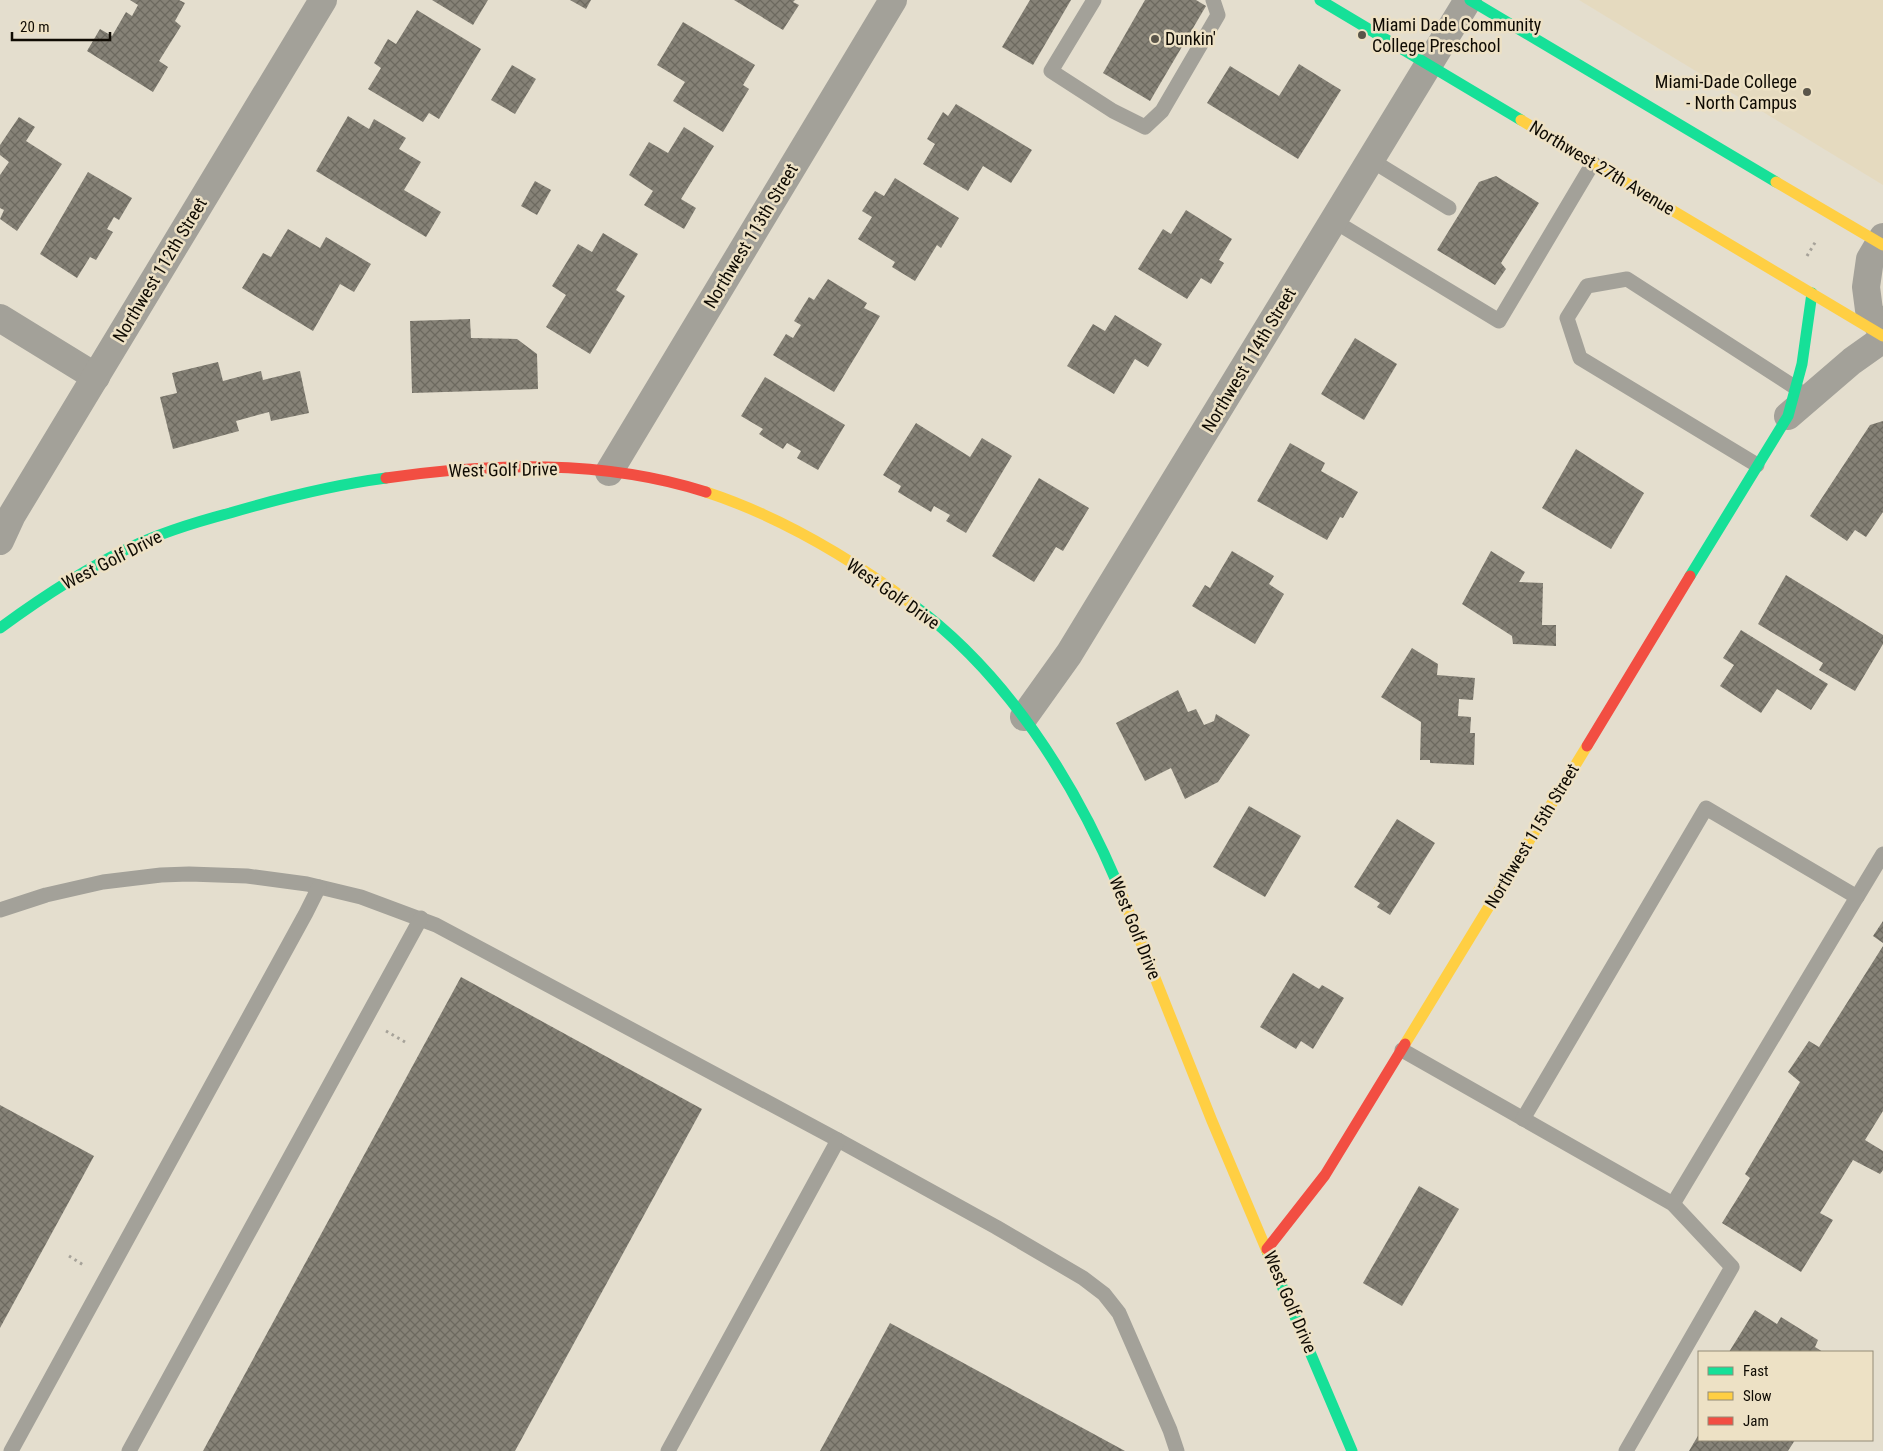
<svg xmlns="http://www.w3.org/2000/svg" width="1883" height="1451" viewBox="0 0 1883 1451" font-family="'Roboto Condensed',sans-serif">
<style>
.built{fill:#e5dabf}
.building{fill:url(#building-cross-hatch)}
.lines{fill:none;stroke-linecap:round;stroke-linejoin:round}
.path{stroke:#a6a299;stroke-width:3;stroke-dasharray:2.5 4;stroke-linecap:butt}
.lane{stroke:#a3a199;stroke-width:15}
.street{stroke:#a3a199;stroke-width:28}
.fast{stroke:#16e098;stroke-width:11}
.slow{stroke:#ffcf43;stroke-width:11}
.jam{stroke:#f24e42;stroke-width:11}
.poi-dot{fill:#5a554a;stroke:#ede1c5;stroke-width:2}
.labels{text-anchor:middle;stroke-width:5;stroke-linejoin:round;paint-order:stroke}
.poi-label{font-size:18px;fill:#0f0b03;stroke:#ede1c5;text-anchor:start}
.street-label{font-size:18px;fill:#0f0b03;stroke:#ede1c5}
</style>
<defs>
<pattern id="building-cross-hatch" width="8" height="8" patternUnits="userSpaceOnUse" patternTransform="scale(1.25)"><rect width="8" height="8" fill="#868277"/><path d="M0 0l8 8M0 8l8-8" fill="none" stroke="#6c695f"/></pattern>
</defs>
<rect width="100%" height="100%" fill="#e4dece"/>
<polygon class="built" points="1579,0 1883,0 1883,185"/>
<g class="building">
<polygon points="130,0 179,0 185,3 175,21 181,26 159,61 168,67 153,92 87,51 100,29 112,36 126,12 132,16 138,5"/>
<polygon points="432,0 488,0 473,25"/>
<polygon points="570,0 591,0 586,9"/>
<polygon points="734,0 795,0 793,2 799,5 783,30"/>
<polygon points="1030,0 1071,0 1033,65 1002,47"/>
<polygon points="1145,0 1196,0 1206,6 1150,101 1103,73"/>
<polygon points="417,10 481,49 439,119 429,113 423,122 368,89 381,68 374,63 388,39 396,44"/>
<polygon points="683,22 755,65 743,85 749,89 723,132 673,101 685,82 657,65"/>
<polygon points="1299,64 1341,90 1298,159 1207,103 1230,66 1279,96"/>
<polygon points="512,65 536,79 515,114 491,100"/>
<polygon points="956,104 1032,150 1011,183 983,166 968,191 923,164 935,144 927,139 943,112 948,116"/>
<polygon points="348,116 369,129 374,119 406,138 399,149 421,162 404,190 441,212 426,237 316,171"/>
<polygon points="19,117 35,127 26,141 62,164 17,231 0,219 4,210 0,208 0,175 9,162 0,155 0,145"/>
<polygon points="684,127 714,146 681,199 696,208 684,229 644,205 653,191 629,175 649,142 668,153"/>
<polygon points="88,172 132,198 119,220 114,217 107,229 113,232 96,260 90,257 77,278 40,254"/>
<polygon points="1496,176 1539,203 1501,263 1506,269 1495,285 1437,250 1479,182"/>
<polygon points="895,178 959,218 941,248 937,245 915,281 892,267 895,262 858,239 872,217 862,211 875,191 884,196"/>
<polygon points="535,181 551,190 537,215 521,206"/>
<polygon points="1186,210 1232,239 1219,260 1224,263 1211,284 1201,278 1187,299 1138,269 1163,229 1171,234"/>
<polygon points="288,229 320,248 326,237 371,264 354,292 340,284 313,331 242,288 263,253 271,257"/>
<polygon points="603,233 638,254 616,290 625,296 590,354 546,327 566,295 552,286 578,244 592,252"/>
<polygon points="828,279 867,303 864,308 880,316 834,392 773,355 786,334 793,338 801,325 794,321 809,297 814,300"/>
<polygon points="1115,315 1162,344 1148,367 1135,359 1114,394 1067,366 1093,324 1105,331"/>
<polygon points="470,319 471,338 517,339 537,354 538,389 412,393 410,321"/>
<polygon points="1355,338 1397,364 1364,420 1321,394"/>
<polygon points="218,362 223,381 261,371 263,380 300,371 309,413 271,421 269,412 236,421 239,431 173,449 160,397 177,393 172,373"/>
<polygon points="765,377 845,425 818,470 797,458 801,451 787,443 783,449 759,434 763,429 741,416"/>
<polygon points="1883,421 1883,512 1866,537 1855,530 1847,541 1810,516 1870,425"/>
<polygon points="916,423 970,457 982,438 1012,456 966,533 946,521 950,515 934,506 931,512 898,492 901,486 883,475"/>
<polygon points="1290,443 1325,463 1321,471 1358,492 1343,518 1340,517 1327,540 1257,501"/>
<polygon points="1576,449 1644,493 1611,549 1542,508"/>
<polygon points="1039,478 1089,508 1063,551 1056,547 1034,582 992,556"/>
<polygon points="1232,551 1274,576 1269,584 1284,594 1255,644 1192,606 1205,585 1210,588"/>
<polygon points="1491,551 1525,572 1519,582 1543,583 1542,625 1556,625 1556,646 1513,644 1512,636 1462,604"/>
<polygon points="1786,575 1883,635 1883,644 1855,691 1819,670 1823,663 1758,624"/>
<polygon points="1741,630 1828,684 1811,710 1777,689 1761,713 1720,686 1734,665 1723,658"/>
<polygon points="1412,648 1438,664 1437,675 1475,678 1473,700 1459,699 1458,716 1471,717 1470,733 1475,733 1474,765 1430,763 1430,760 1420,760 1421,722 1381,697"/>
<polygon points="1178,690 1188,712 1196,709 1204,725 1214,721 1216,714 1250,735 1218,782 1185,799 1171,768 1145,781 1116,723"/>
<polygon points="1249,806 1301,836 1265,897 1213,867"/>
<polygon points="1397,819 1435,843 1390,915 1377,907 1380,903 1354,887"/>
<polygon points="1883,921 1883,943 1873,936"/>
<polygon points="1883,946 1883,1111 1865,1140 1883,1151 1883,1170 1880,1174 1853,1160 1820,1213 1833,1220 1801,1272 1722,1223 1750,1178 1745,1174 1800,1082 1788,1072 1809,1041 1819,1047"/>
<polygon points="1293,973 1319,989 1322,985 1344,998 1313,1049 1301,1041 1296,1049 1260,1027"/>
<polygon points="461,977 702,1109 515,1451 203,1451"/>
<polygon points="0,1105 94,1156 0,1328"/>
<polygon points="1419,1186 1459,1209 1402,1306 1363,1283"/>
<polygon points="1755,1310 1777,1324 1781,1317 1818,1340 1815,1347 1823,1352 1729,1352"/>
<polygon points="890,1323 1125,1451 820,1451"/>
<polygon points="1699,1434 1699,1440 1795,1440 1788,1451 1689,1451"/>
</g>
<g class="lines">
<g class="path">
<polyline points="1807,256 1816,241"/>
<polyline points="386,1031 405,1042"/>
<polyline points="69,1256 85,1266"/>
</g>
<g class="lane">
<polyline points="1094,0 1051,71 1113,111 1145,127 1162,111 1218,15 1213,0"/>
<polyline points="1371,160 1449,208"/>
<polyline points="1334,221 1499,321 1593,163"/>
<polyline points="1757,465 1580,358 1567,318 1587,286 1627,279 1796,388"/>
<polyline points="1857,897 1883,854"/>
<polyline points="0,910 46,895 103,882 161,875 189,874 247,876 307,884 361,897 436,925 838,1140 996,1227 1083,1278 1104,1294 1119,1313 1170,1430 1177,1451"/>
<polyline points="1402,1050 1673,1204 1732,1267 1626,1451"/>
<polyline points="1523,1119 1706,808 1857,897 1673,1204"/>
<polyline points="11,1451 306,913 319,887"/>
<polyline points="129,1451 421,918"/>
<polyline points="668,1451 838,1140"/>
</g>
<g class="street">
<polyline points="1883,237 1870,259 1866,287 1869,310 1883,334"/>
<polyline points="0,318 96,377"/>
<polyline points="1788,416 1852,361 1883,339"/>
<polyline points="609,472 893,0"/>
<polyline points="0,541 12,515 323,0"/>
<polyline points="1024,717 1069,654 1468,0"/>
</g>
<g class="fast">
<polyline points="1320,0 1521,120"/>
<polyline points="1470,0 1776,182"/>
<polyline points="1690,576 1788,416 1802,364 1812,293"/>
<path d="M912,604C1006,673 1073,779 1118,885"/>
<path d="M0,628C41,598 83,570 129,548C162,532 196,522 230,513C281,498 333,485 386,478"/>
<polyline points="1267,1251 1352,1451"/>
</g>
<g class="slow">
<polyline points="1521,120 1883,336"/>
<polyline points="1776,182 1883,245"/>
<path d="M706,492C779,516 850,558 912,604"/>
<polyline points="1118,885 1212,1121 1267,1251"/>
<polyline points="1405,1044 1587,746"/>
</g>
<g class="jam">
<path d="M386,478C491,463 603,459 706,492"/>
<polyline points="1587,746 1690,576"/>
<polyline points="1267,1249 1325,1175 1405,1044"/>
</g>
</g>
<g class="poi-dot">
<circle cx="1362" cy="35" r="5"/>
<circle cx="1155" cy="39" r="5"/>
<circle cx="1807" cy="92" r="5"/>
</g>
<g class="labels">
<g class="poi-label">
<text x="1372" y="31">Miami Dade Community<tspan x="1372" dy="21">College Preschool</tspan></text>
<text x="1165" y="45">Dunkin'</text>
<text x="1797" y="88" text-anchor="end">Miami-Dade College<tspan x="1797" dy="21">- North Campus</tspan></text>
</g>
<g class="street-label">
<text transform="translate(1602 168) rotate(31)" y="6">Northwest 27th Avenue</text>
<text transform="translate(751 236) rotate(-59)" y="6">Northwest 113th Street</text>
<text transform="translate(160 270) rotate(-59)" y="6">Northwest 112th Street</text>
<text transform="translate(1249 360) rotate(-59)" y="6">Northwest 114th Street</text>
<text transform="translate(503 470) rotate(-1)" y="6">West Golf Drive</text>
<text transform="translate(112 560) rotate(-27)" y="6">West Golf Drive</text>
<text transform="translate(893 594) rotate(35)" y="6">West Golf Drive</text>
<text transform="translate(1532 836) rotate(-59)" y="6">Northwest 115th Street</text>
<text transform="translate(1135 928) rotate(68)" y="6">West Golf Drive</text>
<text transform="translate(1290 1302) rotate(67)" y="6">West Golf Drive</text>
</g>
</g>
<rect x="1698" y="1351" width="175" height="90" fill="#ede1c5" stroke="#948b77"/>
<rect x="1708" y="1367" width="25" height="8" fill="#16e098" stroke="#948b77"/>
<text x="1743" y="1376" font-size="15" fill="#0f0b03">Fast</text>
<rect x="1708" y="1392" width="25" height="8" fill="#ffcf43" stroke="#948b77"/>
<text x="1743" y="1401" font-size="15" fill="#0f0b03">Slow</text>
<rect x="1708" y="1417" width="25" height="8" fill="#f24e42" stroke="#948b77"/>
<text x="1743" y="1426" font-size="15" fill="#0f0b03">Jam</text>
<path d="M12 32v8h98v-8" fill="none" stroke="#0f0b03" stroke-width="2.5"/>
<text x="20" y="32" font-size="15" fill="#0f0b03" stroke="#ede1c5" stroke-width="4" paint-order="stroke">20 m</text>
</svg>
